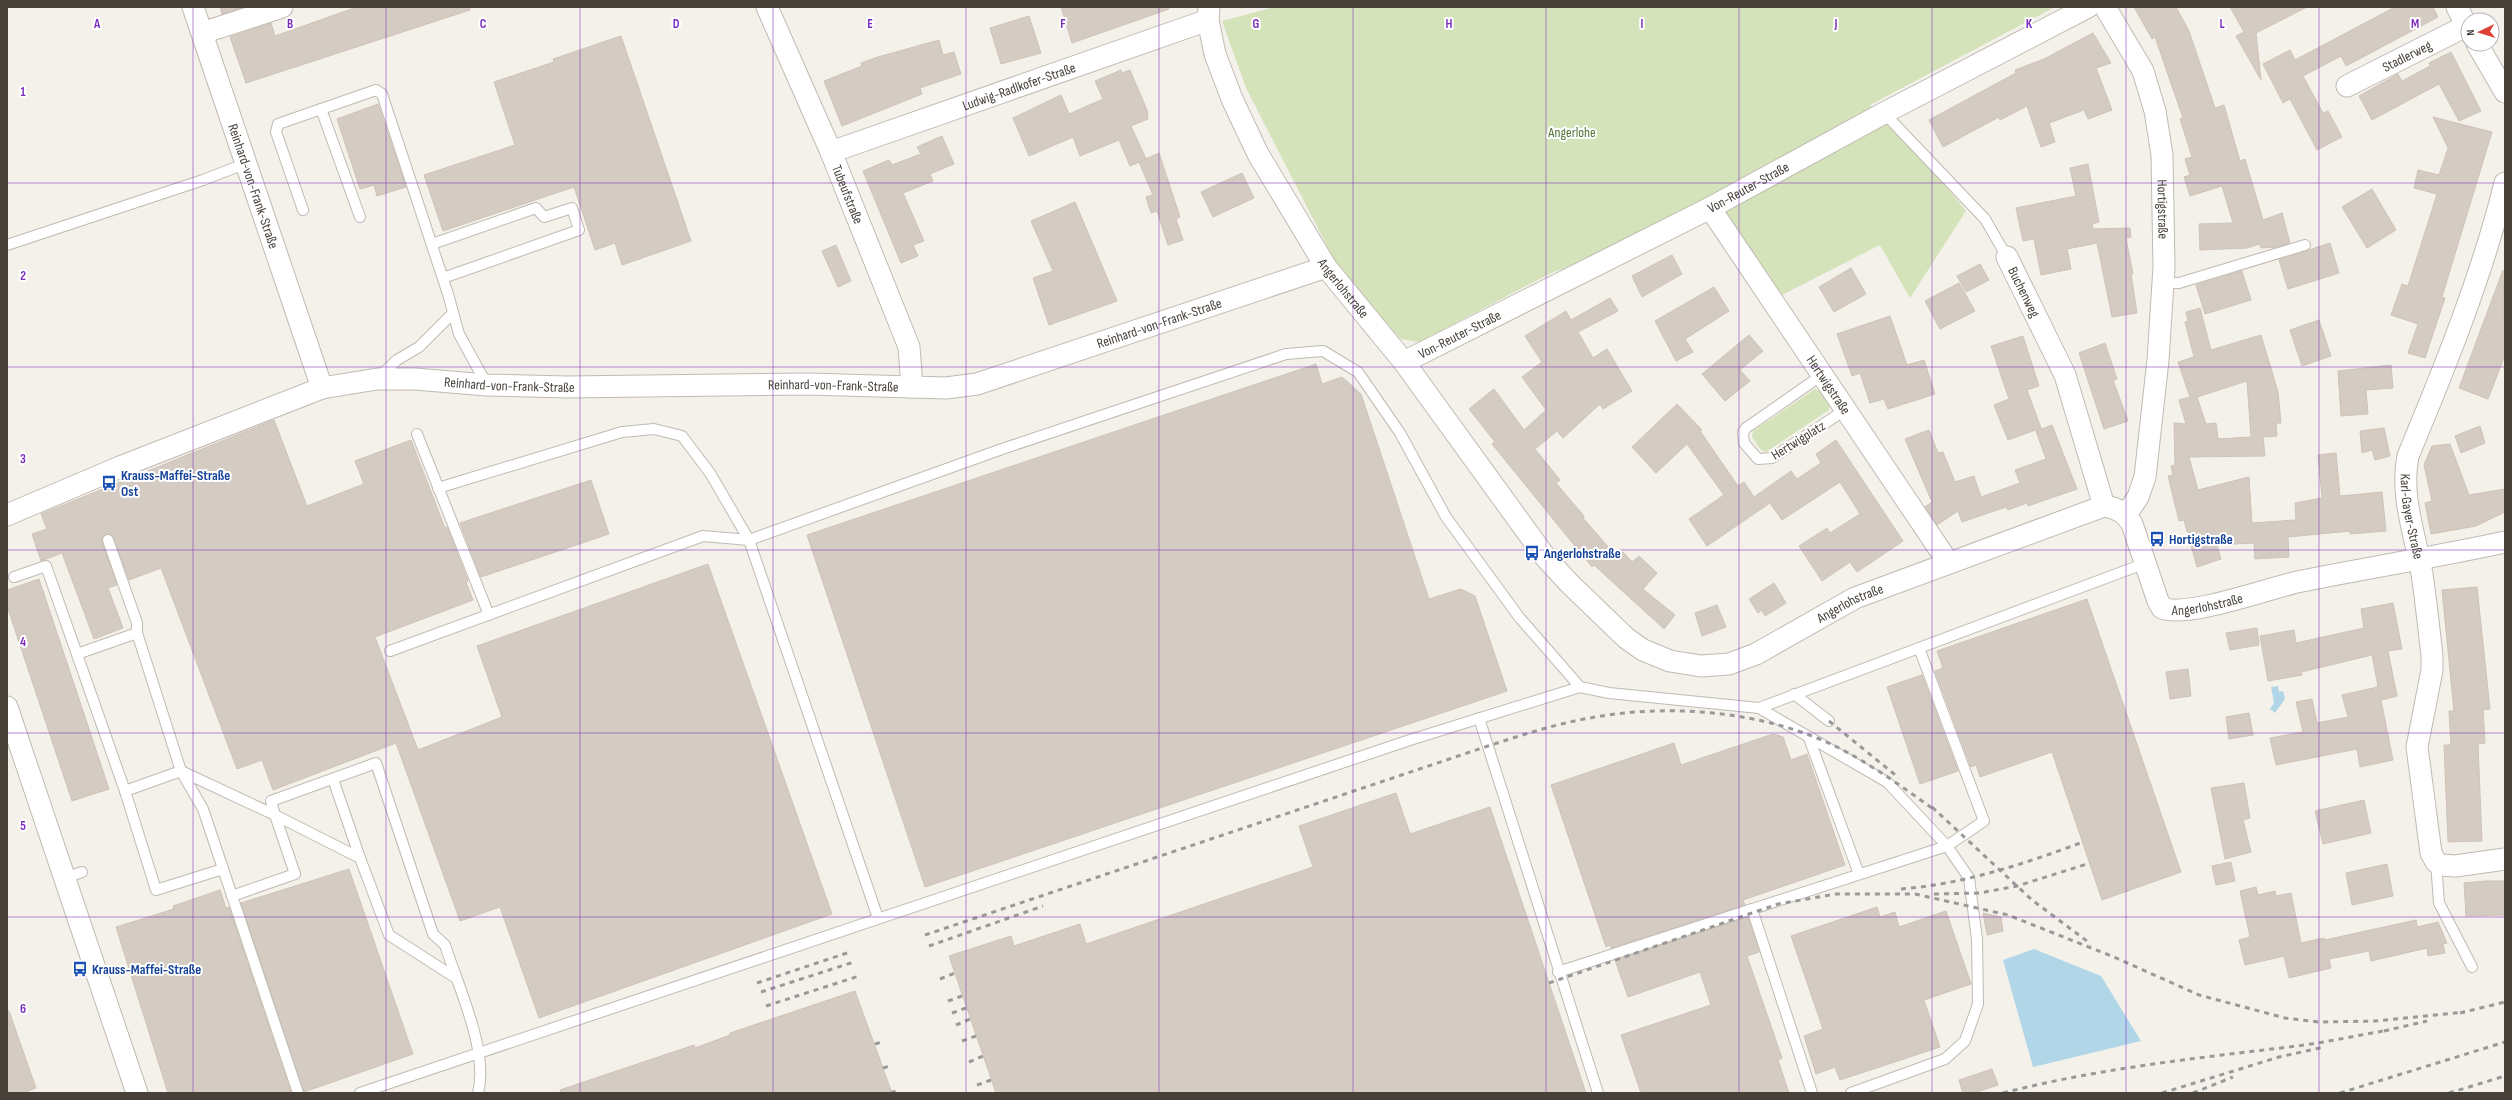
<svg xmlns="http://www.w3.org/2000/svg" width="2512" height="1100" viewBox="0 0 2512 1100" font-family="'Sofia Sans Condensed',sans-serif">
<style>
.green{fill:#d4e3ba}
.water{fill:#b0d6e8}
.building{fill:#d4ccc2;stroke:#cec3b6;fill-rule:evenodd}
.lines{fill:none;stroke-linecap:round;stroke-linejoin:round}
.service-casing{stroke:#c1bab2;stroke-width:12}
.minor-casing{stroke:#c1bab2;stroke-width:23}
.service{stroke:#fff;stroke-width:10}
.minor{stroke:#fff;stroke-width:21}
.rail{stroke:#999;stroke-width:3;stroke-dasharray:5 5;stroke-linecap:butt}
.grid{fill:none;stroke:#7b2cbf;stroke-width:1;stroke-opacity:0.55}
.labels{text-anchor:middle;stroke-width:4;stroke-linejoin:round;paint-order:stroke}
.street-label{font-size:14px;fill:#47413a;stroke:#fff}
.park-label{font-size:14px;fill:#517334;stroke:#fff}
.transit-label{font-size:14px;font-weight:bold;fill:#164399;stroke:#fff;text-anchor:start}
.grid-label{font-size:13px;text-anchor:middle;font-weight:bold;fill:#7b2cbf;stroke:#fff;stroke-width:4;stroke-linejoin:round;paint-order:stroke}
</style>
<rect width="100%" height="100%" fill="#f4f1eb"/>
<g class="green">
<polygon points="1275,7 2055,7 1870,105 1930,166 1966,211 1910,298 1880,245 1782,295 1724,210 1551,273 1419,342 1401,339 1345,281 1246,88 1222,21"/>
<polygon points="1815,389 1820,391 1830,405 1829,410 1766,452 1761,450 1752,437 1753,431"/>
</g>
<g class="water">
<polygon points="2278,686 2279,692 2283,691 2285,699 2275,713 2270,709 2274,703 2271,687"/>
<polygon points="2034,949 2101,976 2141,1041 2033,1067 2003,960"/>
</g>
<g class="building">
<polygon points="220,7 243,7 222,14"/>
<polygon points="357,7 470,7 470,10 246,83 230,37 271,23 275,36"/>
<polygon points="1061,7 1168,7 1169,9 1072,43"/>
<polygon points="2134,7 2176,7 2189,31 2215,108 2224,105 2240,161 2245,159 2263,220 2282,213 2290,243 2277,247 2261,248 2260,244 2247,248 2200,250 2199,224 2233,223 2222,186 2190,196 2184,177 2190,175 2185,159 2192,157 2180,119 2183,118 2155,37 2152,39"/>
<polygon points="2230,7 2307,7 2256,33 2261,80 2236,36 2244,32"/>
<polygon points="2395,7 2433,7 2438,17 2346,66 2341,56 2303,76 2323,113 2328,111 2342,137 2317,150 2290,99 2283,103 2263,64 2290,50 2295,60"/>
<polygon points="1029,16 1041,53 1001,64 990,28"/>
<polygon points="2093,33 2111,63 2096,68 2112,110 2088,119 2084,110 2049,123 2055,142 2041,147 2027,106 2000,120 1999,117 1943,147 1929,120 2016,73 2015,70 2044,59"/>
<polygon points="621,36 691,241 622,265 615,243 595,250 574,187 443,231 424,175 515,145 494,82 554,62 553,59"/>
<polygon points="939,40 943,55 954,52 961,74 920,88 922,94 842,126 824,81 862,66 861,63 878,57"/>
<polygon points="2451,52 2481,111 2459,121 2439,84 2372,120 2359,96 2398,74 2402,81 2430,66 2429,63"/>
<polygon points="1121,70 1122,73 1130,70 1147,110 1148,119 1131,126 1146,159 1130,166 1119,140 1080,156 1073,137 1029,156 1013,118 1061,95 1069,114 1103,99 1095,81"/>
<polygon points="378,104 406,187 377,196 374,185 360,189 337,119"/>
<polygon points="2433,117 2492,132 2442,297 2445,298 2425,358 2408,353 2418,324 2391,315 2402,284 2408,286 2437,194 2414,188 2418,170 2439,175 2448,148"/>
<polygon points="942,136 954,164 930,174 933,181 903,193 924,241 913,245 918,256 901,263 863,171 889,160 892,165 921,154 917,147"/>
<polygon points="1159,153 1180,217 1176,219 1183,240 1168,245 1157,211 1151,213 1146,197 1153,195 1139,162"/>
<polygon points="2088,164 2099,222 2092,224 2093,229 2130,228 2131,237 2126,238 2133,274 2131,274 2137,313 2112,317 2097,243 2067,249 2071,269 2041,275 2034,239 2023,241 2016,208 2076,196 2070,168"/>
<polygon points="1242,173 1254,198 1213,217 1201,192"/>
<polygon points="2372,189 2396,230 2367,248 2342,207"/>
<polygon points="1075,202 1117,301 1049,325 1033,278 1053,271 1031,221"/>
<polygon points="2330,243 2339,273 2288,289 2279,260"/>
<polygon points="836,245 851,281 838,287 822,251"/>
<polygon points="1672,255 1682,274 1642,297 1632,276"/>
<polygon points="1980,264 1989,280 1966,292 1957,276"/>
<polygon points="1851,268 1866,294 1834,312 1819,287"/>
<polygon points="2503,270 2505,355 2488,399 2459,388"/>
<polygon points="2242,271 2251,300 2205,314 2196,285"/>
<polygon points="1959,283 1975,311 1940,329 1925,301"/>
<polygon points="1714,287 1729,311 1685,339 1693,352 1676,361 1655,321"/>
<polygon points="1610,298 1618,311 1578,332 1593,358 1607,349 1632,391 1603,409 1600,404 1563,438 1557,431 1535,449 1560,480 1556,483 1584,516 1583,518 1617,557 1623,552 1632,562 1639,556 1657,573 1643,589 1675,615 1664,629 1594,565 1592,567 1492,444 1495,442 1469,409 1494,389 1524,430 1546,410 1522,377 1542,362 1525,336 1566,311 1571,320"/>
<path d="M2200,308L2211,350L2261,335L2278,392L2281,423H2276L2277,436L2263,437L2265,456L2189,457L2198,490L2249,477L2252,523L2296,520L2295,503L2322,498L2318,455L2336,453L2340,496L2382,492L2386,531L2350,534V531L2288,537L2289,557L2255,559L2254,543L2217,545L2221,559L2197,567L2184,520L2179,521L2168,476L2173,475L2171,466L2175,465L2174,423L2186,424L2179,400L2190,397L2178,362L2194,357L2185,322L2188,321L2186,312ZM2247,381L2251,437L2218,439L2216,423L2206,424L2197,397Z"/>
<polygon points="1890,316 1907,365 1924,360 1935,394 1888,409 1884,399 1870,403 1860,373 1852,376 1837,334"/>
<polygon points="2319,320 2331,356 2302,366 2290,330"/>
<polygon points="1749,335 1763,351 1740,370 1750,381 1725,401 1702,374"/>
<polygon points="2023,336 2039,386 2027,390 2041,428 2008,440 1994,405 2009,399 1991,346"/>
<polygon points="2105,343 2117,379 2113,380 2128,421 2104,429 2079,353"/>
<polygon points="1316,364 1322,384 1342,377 1361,394 1429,599 1461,589 1475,596 1507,691 925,887 807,535"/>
<polygon points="2391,365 2393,388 2366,390 2368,414 2341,416 2338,371"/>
<polygon points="1677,404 1702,430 1700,431 1738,486 1744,482 1754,497 1791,471 1797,479 1821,463 1816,454 1836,440 1903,541 1857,572 1850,562 1822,581 1799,546 1827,528 1830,533 1860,514 1840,482 1782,520 1770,503 1707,546 1689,519 1724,495 1687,444 1656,473 1632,447"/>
<polygon points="274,420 307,506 364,484 355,461 411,440 445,528 447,527 468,581 466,582 473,600 375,637 418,750 502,717 477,646 708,564 832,914 539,1018 500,907 460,921 396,743 273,790 262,760 237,769 161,568 129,580 114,538 109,534 103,536 102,542 117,585 108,588 123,628 94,639 62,553 41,561 32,534 47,529 41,514"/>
<polygon points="2052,425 2077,489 2028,506 2027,503 2008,510 2006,507 1962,522 1958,511 1937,525 1925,507 1932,502 1905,439 1929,430 1938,453 1943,452 1955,482 1974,476 1981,497 2020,483 2015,470 2046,459 2036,431"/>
<polygon points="2480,426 2485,443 2461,453 2455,436"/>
<polygon points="2384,428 2390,456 2375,460 2372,450 2362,453 2360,431"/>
<polygon points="2450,444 2469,495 2505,489 2505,512 2476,526 2431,534 2425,503 2432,501 2424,465 2432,446"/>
<polygon points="591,480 609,534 481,577 460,523"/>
<polygon points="39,579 109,789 72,801 7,606 7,590"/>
<polygon points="1774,583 1786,603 1765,616 1762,610 1758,613 1749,599"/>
<polygon points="2477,587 2490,709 2483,710 2485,743 2478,744 2482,841 2448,842 2444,745 2451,745 2449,711 2454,711 2442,590"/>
<polygon points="2087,599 2181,872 2102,900 2052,752 1980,777 1976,765 1971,767 1935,671 1943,668 1937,651"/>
<polygon points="2393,603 2402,649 2388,651 2397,696 2381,700 2393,760 2360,767 2357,749 2276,765 2270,738 2303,732 2296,702 2312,699 2317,723 2348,717 2342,695 2378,687 2372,655 2301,672 2302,675 2268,681 2260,636 2294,630 2296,643 2364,628 2361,609"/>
<polygon points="1717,605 1726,627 1702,636 1695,613"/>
<polygon points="2257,628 2259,645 2230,650 2226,633"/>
<polygon points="2188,669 2191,696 2170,699 2166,672"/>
<polygon points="1922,675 1958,771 1920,784 1887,687"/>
<polygon points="2249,713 2253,735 2229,739 2226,717"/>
<polygon points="1773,734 1783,737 1791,760 1807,754 1845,865 1743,900 1745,905 1611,948 1610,945 1606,947 1551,785 1674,743 1681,765"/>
<polygon points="2244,783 2250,818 2243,820 2251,852 2225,859 2211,788"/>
<polygon points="1396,793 1410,834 1490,807 1586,1093 996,1093 949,956 1011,936 1014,946 1080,924 1086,944 1313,867 1299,826"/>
<polygon points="2364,800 2371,833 2323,844 2315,811"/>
<polygon points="2231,862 2235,881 2216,885 2212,866"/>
<polygon points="2387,864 2393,896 2352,905 2346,873"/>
<polygon points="349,869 413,1054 304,1092 241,903"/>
<polygon points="2486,881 2505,881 2505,915 2466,916 2464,883"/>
<polygon points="2256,887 2258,895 2275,891 2276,896 2291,893 2301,943 2324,938 2325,940 2416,920 2417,927 2438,922 2447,943 2443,944 2445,953 2428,956 2427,948 2371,961 2369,951 2329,959 2331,968 2289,978 2284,956 2245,965 2239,940 2250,937 2240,891"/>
<polygon points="220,890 226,908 229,907 291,1093 168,1093 116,927 174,909 173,906"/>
<polygon points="1877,907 1880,917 1895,912 1899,927 1946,911 1971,984 1924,1000 1940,1047 1840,1080 1835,1067 1816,1074 1804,1036 1823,1029 1791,936"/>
<polygon points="1983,913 2001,917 2003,931 1987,935"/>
<polygon points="1748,917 1759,952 1747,956 1782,1058 1778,1060 1789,1093 1641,1093 1621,1035 1711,1005 1700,972 1628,997 1615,960"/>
<polygon points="855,991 892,1093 561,1093 560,1090 694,1045 695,1048 730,1035 730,1033"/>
<polygon points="7,1011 9,1011 36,1088 23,1093 7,1093"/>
<polygon points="1992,1069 1998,1085 1974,1093 1963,1093 1959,1080"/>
</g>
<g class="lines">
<g class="service-casing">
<g id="service">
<polyline points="321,109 360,217"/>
<polyline points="1884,113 1985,219 2007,257"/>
<polyline points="303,210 276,132 278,124 376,90 382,94 448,294 459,334 487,385"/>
<polyline points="432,244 536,208 544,217 572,208 579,230 443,278"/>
<polyline points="7,245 203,180 247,163"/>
<polyline points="2163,283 2179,283 2305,245"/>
<polyline points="1822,375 1746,428 1743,432 1744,443 1758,459 1772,458 1845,410"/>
<polyline points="378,378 397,360 419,347 453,313"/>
<polyline points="417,434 489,615"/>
<polyline points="438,488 622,432 654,429 682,436 710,473 749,540 878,918"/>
<polyline points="108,540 137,623 137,633"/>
<path d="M14,577L46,566L125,791L181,771L275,815L271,801L376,763L433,934L445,945C458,986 489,1051 478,1093"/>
<polyline points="390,651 703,536 749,540 1002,449 1286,354 1323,351 1358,372 1400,433 1446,517 1519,617 1580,687 1609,693 1759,708 2146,563"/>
<polyline points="77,654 137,633 181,771 203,809 298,1093"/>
<polyline points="1794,694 1829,721"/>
<polyline points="1759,708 1887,782 1947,846 1969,878 1977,939 1978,1004 1965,1041 1945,1059 1851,1093"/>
<polyline points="1479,718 1598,1093"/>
<polyline points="1809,738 1859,874"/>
<polyline points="333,779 360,858"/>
<polyline points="125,791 156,890 223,869"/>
<polyline points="275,815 360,858 389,935 456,978"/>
<polyline points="2436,862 2439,903 2472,967"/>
<polyline points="65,878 82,872"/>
<polyline points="232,896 295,874 275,815"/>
<polyline points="1752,909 1812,1093"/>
<polyline points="1558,972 1947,846 1984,821 1919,648"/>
<polyline points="360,1093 1410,740 1580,687"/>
</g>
</g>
<g class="minor-casing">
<g id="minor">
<path id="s1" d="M193,7L322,388"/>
<path id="s2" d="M767,7L831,152L909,347L912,387"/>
<path id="s3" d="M1209,7L1208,20L1215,54L1232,99L1258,154L1326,267L1404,362L1546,558L1569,583L1626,638L1643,650L1670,661L1701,666L1729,664L1756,654L1855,598L2104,506C2118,508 2125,513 2132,524L2158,601L2162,608C2186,618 2267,589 2297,582C2366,568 2436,557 2505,542"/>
<path id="s4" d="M2105,7L2143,71L2155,111L2162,155L2164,267L2158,360L2145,477L2138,497L2126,515"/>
<polyline points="2457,7 2468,29"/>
<polyline points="202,33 282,7"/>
<polyline points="2477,44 2505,92"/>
<path id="s5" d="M2347,86L2466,26"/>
<path id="s6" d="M831,152L1208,20"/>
<path id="s7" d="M2505,183C2482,276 2445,367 2408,456C2400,497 2415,533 2422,574C2426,601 2429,629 2432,656V670L2417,747L2431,853L2436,862L2441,865L2455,866L2505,859"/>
<path id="s8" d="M1710,208L1948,562"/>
<path id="s9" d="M2007,257L2065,375L2104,506"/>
<path id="s10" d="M1404,362L1710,208L1884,113L2088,7"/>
<path id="s11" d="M7,515L120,467L322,388L377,379H415L487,385L567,387L808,384L946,388L977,384L1326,267"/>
<polyline points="7,707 137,1093"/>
</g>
</g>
<use href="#service" class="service"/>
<use href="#minor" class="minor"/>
<g class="rail">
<polyline points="1829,721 1899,778"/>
<polyline points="1932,807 2032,900 2091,944"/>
<path d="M1901,889C1964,884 2024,864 2083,842"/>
<polyline points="1934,894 1980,893 2017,886 2090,863"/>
<path d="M925,935L1488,746C1522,735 1555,724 1590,718C1669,703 1763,711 1835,746C1871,764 1904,788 1936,811"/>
<polyline points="929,946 1043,906"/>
<polyline points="940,979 955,973"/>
<polyline points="757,983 850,952"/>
<polyline points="1549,983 1778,904 1836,894 1915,894 2008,915 2114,957 2199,995 2285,1018 2319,1022 2376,1021 2465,1012"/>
<polyline points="761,992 854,962"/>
<polyline points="948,1001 962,996"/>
<polyline points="766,1006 859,976"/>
<polyline points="952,1013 966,1008"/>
<polyline points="2460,1013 2505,1002"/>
<polyline points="956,1025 970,1019"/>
<polyline points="2384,1031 2427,1021"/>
<polyline points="962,1041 976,1036"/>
<polyline points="875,1044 882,1042"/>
<polyline points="969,1062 983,1056"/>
<polyline points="883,1068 890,1066"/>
<polyline points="977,1085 991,1080"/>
<polyline points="891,1093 898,1090"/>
<path d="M2003,1093C2100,1068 2198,1058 2297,1046C2328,1042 2359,1035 2389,1030"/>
<polyline points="2162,1093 2279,1057 2324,1047"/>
<polyline points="2193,1093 2233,1077"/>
<polyline points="2340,1093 2505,1042"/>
<polyline points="2449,1093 2505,1076"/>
</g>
</g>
<path class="grid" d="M193,7V1093M386,7V1093M580,7V1093M773,7V1093M966,7V1093M1159,7V1093M1353,7V1093M1546,7V1093M1739,7V1093M1932,7V1093M2126,7V1093M2319,7V1093M7,183H2505M7,367H2505M7,550H2505M7,733H2505M7,917H2505"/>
<defs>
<g id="bus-bare" transform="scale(1.2)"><path d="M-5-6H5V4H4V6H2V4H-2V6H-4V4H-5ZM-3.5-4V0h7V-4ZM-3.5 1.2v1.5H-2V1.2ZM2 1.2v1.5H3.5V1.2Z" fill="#1a4fb4" stroke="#fff" stroke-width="2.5" paint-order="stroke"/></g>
</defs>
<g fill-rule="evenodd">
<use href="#bus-bare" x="109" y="483"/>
<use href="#bus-bare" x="2157" y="539"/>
<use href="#bus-bare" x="1532" y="553"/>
<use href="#bus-bare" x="80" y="969"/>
</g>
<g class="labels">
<g class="street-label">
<text dy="5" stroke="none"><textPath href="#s5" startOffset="67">Stadlerweg</textPath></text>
<text dy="5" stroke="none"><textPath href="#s6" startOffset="199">Ludwig-Radlkofer-Straße</textPath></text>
<text dy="5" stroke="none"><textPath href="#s1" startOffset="189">Reinhard-von-Frank-Straße</textPath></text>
<text dy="5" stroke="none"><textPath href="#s10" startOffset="386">Von-Reuter-Straße</textPath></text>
<text dy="5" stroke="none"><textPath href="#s2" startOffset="204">Tubeufstraße</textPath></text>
<text dy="5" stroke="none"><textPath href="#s4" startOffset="215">Hortigstraße</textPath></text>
<text dy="5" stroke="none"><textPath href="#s3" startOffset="316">Angerlohstraße</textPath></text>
<text dy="5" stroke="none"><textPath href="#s9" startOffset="39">Buchenweg</textPath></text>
<text dy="5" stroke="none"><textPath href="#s11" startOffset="1188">Reinhard-von-Frank-Straße</textPath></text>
<text dy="5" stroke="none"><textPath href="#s10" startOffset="62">Von-Reuter-Straße</textPath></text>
<text dy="5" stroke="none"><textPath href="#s11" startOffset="528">Reinhard-von-Frank-Straße</textPath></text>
<text dy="5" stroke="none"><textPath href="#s8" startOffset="213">Hertwigstraße</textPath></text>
<text dy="5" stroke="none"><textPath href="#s11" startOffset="852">Reinhard-von-Frank-Straße</textPath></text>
<text transform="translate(1798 440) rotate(-32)" y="5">Hertwigplatz</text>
<text dy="5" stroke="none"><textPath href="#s7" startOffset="351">Karl-Gayer-Straße</textPath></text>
<text dy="5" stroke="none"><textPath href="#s3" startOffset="1454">Angerlohstraße</textPath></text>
<text dy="5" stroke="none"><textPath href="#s3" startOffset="1012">Angerlohstraße</textPath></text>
</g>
<g class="park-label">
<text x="1572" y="137">Angerlohe</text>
</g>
<g class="transit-label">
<text x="121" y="480">Krauss-Maffei-Straße<tspan x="121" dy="16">Ost</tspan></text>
<text x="2169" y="544">Hortigstraße</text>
<text x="1544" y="558">Angerlohstraße</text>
<text x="92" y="974">Krauss-Maffei-Straße</text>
</g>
</g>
<g class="grid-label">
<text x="97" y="28">A</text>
<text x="290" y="28">B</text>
<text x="483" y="28">C</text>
<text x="676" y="28">D</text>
<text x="870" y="28">E</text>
<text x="1063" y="28">F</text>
<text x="1256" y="28">G</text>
<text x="1449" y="28">H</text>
<text x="1642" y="28">I</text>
<text x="1836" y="28">J</text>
<text x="2029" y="28">K</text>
<text x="2222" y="28">L</text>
<text x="2415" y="28">M</text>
<text x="23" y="96">1</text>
<text x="23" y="280">2</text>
<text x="23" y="463">3</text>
<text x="23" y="646">4</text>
<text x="23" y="830">5</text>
<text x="23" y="1013">6</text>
</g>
<rect width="2512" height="1100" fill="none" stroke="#47413a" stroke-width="16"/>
<g transform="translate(2480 32) rotate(266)"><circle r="19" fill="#ffffff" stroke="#b5b3b0"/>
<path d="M0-3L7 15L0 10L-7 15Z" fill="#e04136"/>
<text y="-6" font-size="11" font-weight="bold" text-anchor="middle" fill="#47413a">N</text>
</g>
</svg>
